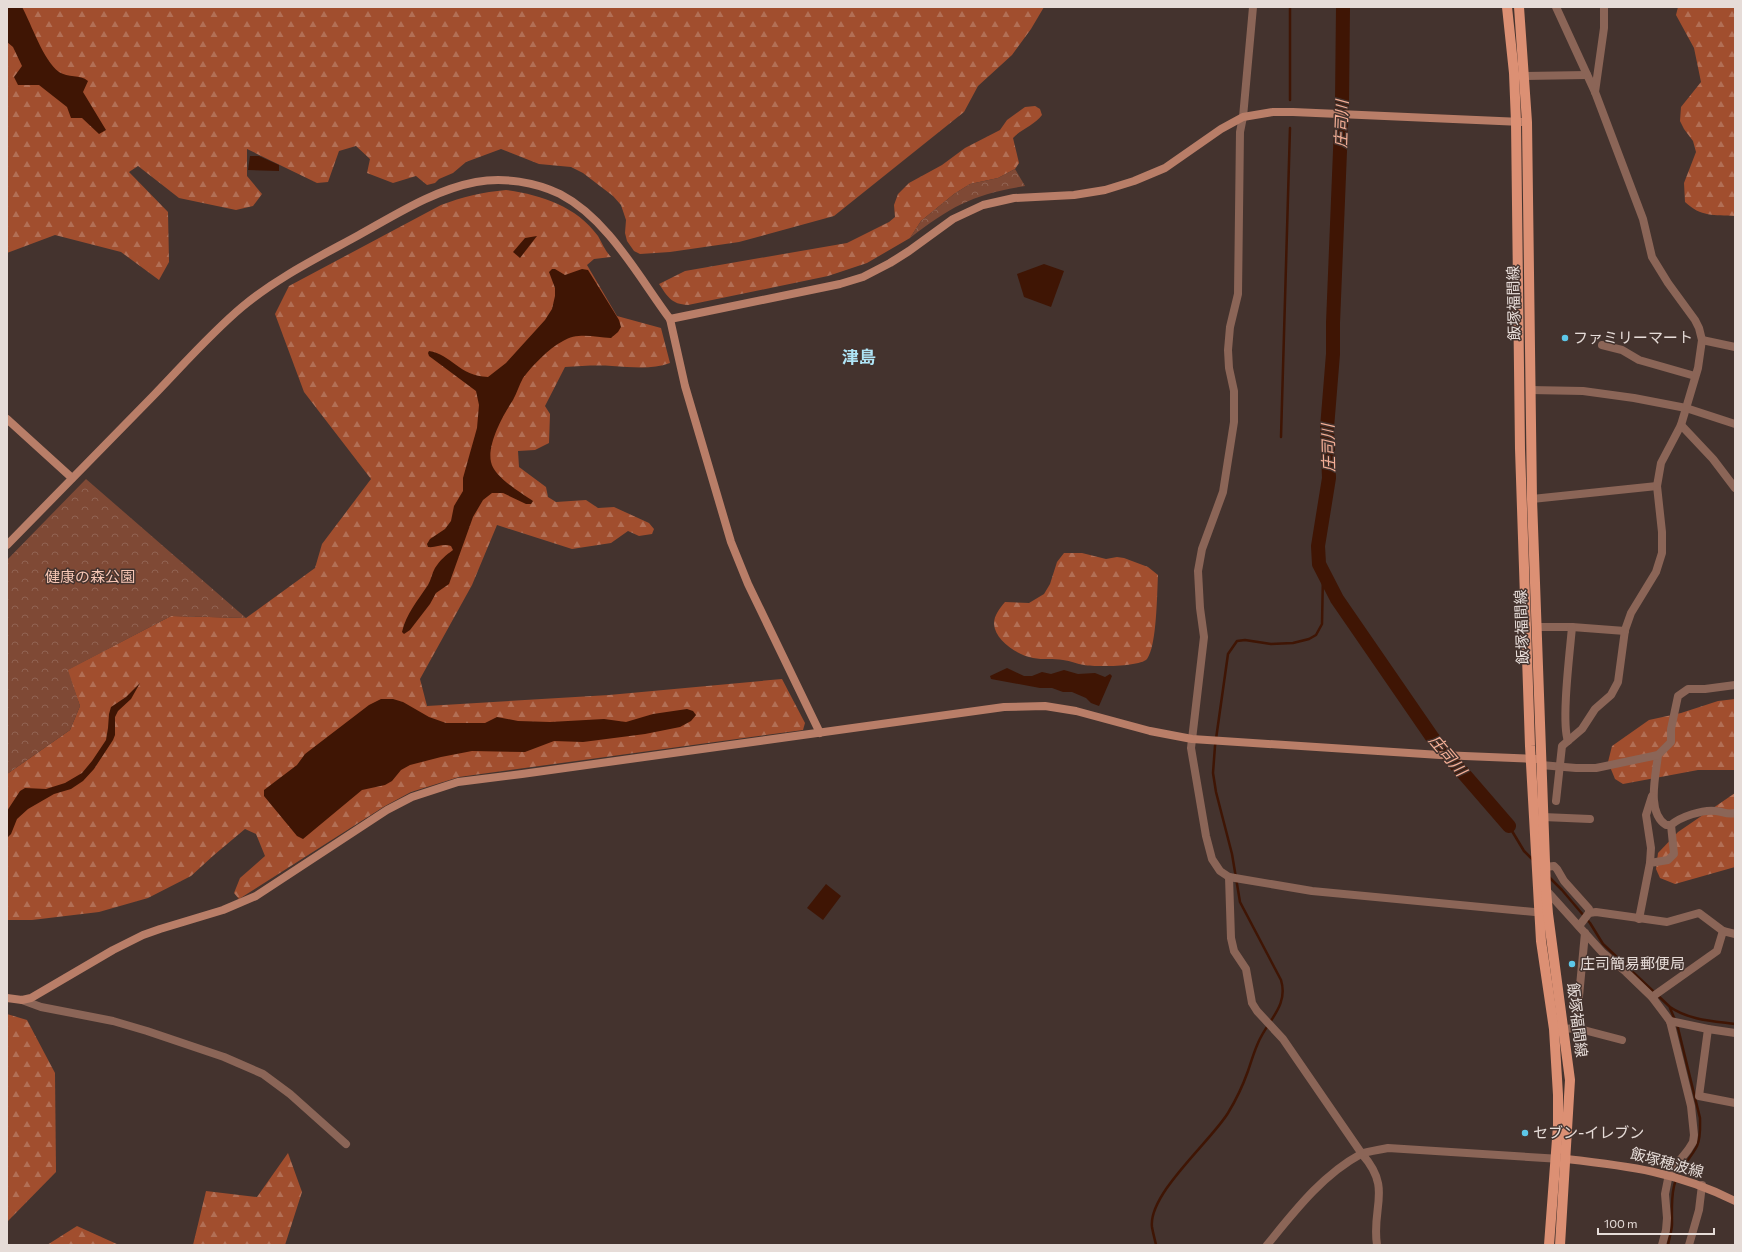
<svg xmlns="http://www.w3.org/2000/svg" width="1742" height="1252" viewBox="0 0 1742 1252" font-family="Commissioner,'Noto Sans JP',sans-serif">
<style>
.forest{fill:url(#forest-firs)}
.park{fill:url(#park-crowns)}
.water{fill:#3f1504}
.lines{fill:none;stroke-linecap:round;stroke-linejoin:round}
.stream{stroke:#3f1504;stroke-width:2.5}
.river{stroke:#3f1504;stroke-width:14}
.street{stroke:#8b6557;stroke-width:8}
.secondary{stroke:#b97e68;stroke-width:8}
.primary{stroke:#dc9074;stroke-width:10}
.poi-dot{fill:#5dc7e8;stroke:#44332e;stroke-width:1.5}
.labels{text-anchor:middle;stroke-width:3;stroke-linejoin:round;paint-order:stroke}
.street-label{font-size:15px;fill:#e6dcd8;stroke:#44332e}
.poi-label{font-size:15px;fill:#e6dcd8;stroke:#44332e;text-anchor:start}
.park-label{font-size:15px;fill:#f6c6b5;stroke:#44332e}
.water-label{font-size:16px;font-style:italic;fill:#f5af96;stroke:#44332e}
.quarter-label{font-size:17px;font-weight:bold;fill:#afe5f7;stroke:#44332e}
</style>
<defs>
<pattern id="forest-firs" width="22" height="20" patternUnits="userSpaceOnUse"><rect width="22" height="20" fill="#a14e2e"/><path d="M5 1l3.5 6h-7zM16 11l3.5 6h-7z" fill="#b26f55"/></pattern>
<pattern id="park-crowns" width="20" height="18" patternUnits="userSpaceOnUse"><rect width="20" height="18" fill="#7f4935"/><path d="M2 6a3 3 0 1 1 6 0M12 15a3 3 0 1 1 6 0" fill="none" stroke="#916352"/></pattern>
</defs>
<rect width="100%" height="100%" fill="#44332e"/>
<g class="forest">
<polygon points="7,7 1044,7 1031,29 1012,55 978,86 964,112 834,216 739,242 670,252 640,254 634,251 627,241 625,233 626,220 621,205 613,196 583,173 571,167 539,164 501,149 466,162 453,173 439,179 435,183 427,185 416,176 393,183 367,173 370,159 356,146 339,151 328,182 317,183 247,149 247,176 262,194 253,206 236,210 179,198 138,166 129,172 168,212 169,262 159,280 121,252 55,235 7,253"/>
<path d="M1678,7H1735V216C1714,215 1701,217 1685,202L1684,183L1696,152L1693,141L1684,129L1680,121L1681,107L1701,82L1694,48L1676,15Z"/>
<path d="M1035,106L1040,109L1042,115C1035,125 1021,129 1013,138L1019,163L1015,169L998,178L970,184L954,194L921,221L910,238L867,263L828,276L688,305C671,304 668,297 659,284L685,271L847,243L889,222L895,217L894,205L898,194L909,183L942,165L965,148L1000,130L1007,120L1025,107Z"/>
<path d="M506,190C541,195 576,206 598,236C602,243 605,251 611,257L594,259L587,265L617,316L661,328L670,363C651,370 632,367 612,366C597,365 581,366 565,367L545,406L550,414L549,443L535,450L518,451L519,467L546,487L548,497L556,502L586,500L598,508L614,507L649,523L654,529L652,534L639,536L628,531L611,543L572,549L497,525L472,585L420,679L427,706L609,695L782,679L805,723L803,730L459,777L411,792L385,806L239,899L234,893L240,878L265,856L256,834L245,829L214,855L191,876L148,898L99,912L32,920H7V774L70,730L80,706L67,670L171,616L246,618L315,568L322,544L371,479L304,392L275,314L289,286L441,205C462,197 483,192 506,190Z"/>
<path d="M1064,553H1082L1106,559L1117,557L1124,558L1148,567L1158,575C1157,592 1157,646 1147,659C1140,667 1095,667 1084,665C1077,664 1071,661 1063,660C1054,658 1043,660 1033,658C1018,655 995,641 994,624C994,615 1000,608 1005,602L1029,603L1044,594L1050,584L1057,562Z"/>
<polygon points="1735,699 1735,770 1698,770 1623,784 1615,779 1608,762 1612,746 1649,720 1681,713 1718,701"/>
<polygon points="1735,793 1735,867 1675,884 1660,878 1656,869 1658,853 1678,832"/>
<polygon points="7,1014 27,1020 55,1073 56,1172 7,1222"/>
<polygon points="288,1153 302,1192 285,1245 193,1245 206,1191 257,1197"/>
<polygon points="77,1226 119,1245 47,1245"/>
</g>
<g class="park">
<path d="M1015,169L1025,186C974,194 951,206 910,238L921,221L954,194L970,184L998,178Z"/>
<polygon points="86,479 246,618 171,616 68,670 80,706 70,730 7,774 7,560"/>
</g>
<g class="water">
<path d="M7,7H22C32,25 43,60 59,72C68,78 80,74 88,81L83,92L106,130L99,134L82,118H71L67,107L39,85H18L14,77L22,66L13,47L7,42Z"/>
<polygon points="250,156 259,156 279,165 279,171 248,170"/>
<polygon points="537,236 520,258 513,252 525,238"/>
<polygon points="1044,264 1064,271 1051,307 1024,297 1017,274"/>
<path d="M552,269H555L565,275L582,269L588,270L619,320L621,327L618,332L611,338C595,337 577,332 563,341C548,349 533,365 523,378C519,385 517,393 513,400C503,415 487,444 491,462C494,477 521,493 533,501L531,504H526L503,493H492L483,500L473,517L449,584L436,593L430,604L410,630L404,634L402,632C406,614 418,600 428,585C431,580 432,573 435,568C440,560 446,555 453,550L451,546C443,543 436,548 428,547L427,544L430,539L445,529L451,521L454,506L463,491V478L477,428L479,405L476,391L429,356L428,353L429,351C451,354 459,376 488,377L506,363L545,320L552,309L555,296V288L549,272Z"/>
<polygon points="1007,668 1024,676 1032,676 1042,672 1051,674 1064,670 1078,674 1095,673 1105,677 1110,674 1112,676 1099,706 1091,703 1086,698 1072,692 1063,692 1052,688 1040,688 991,679 990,676"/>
<polygon points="140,683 131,699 118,711 115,717 115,735 113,740 94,769 83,781 71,789 54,794 28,809 17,819 11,834 7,838 7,811 20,791 25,788 46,789 65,783 82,773 92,761 106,740 108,728 109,714 111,707 126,697"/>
<polygon points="381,699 393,699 403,702 429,717 446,723 485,723 497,717 518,721 550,722 604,719 626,722 653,714 687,709 693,711 696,715 691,721 680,727 645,734 583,742 554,741 525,752 472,751 441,757 410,765 401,770 392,781 385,785 362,790 303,839 297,836 264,796 264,790 297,765 305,754 369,705"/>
<polygon points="826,884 841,896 823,920 807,908"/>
</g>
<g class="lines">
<g class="stream">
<polyline points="1290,7 1290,100"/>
<polyline points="1281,437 1290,128"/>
<polyline points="1509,826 1524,851 1534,861"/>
<path d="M1548,876L1562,890L1590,923L1603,944L1670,1007C1689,1020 1712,1021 1735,1024"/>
<polyline points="1670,1008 1675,1020"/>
<path d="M1156,1245C1155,1240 1153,1233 1152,1227C1148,1194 1211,1141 1228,1113C1236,1100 1243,1085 1248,1071C1251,1062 1254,1052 1258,1043C1267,1021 1289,1006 1281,980L1240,902L1232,854L1216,792L1213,773L1215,746L1228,654L1237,641L1245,640L1271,644L1293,643L1309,639L1316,635L1322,624L1323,574"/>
<path d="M1668,1245C1669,1238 1672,1231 1672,1224C1672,1211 1671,1199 1674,1186C1677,1170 1690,1160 1697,1146C1701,1137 1700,1127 1700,1118L1677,1024"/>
</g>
<polyline class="river" points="1343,7 1342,102 1333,323 1333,354 1327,428 1329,478 1318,546 1319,564 1337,599 1432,737 1509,826"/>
<g class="street">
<polyline points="1253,7 1243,117 1240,132 1238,294 1230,327 1228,350 1229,368 1234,391 1234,422 1223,492 1202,549 1198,571 1200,608 1204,637 1191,748 1206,836 1212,859 1220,871 1229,877 1312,891 1545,913"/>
<polyline points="1525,76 1587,75"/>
<polyline points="1595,92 1604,28 1604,7"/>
<polyline points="1702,340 1735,347"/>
<polyline points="1602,345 1622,350 1639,360 1695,376"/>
<polyline points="1530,390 1583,391 1634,398 1686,408 1735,424"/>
<polyline points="1681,425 1713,459 1735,488"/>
<polyline points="1532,499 1657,486"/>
<polyline points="1537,627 1572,627 1625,631"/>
<path d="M1568,741C1561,722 1570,651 1572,627"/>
<path d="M1658,755C1656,775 1646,812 1666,825H1671"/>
<polyline points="1541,765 1576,768 1596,768 1658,755 1671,742 1671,729 1678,696 1688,689 1705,689 1735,685"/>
<polyline points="1556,801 1562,746 1582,729 1595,709 1611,695 1618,682 1625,630 1631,613 1656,572 1662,553 1662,532 1657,486 1661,463 1681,425 1698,368 1702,340 1699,328 1695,320 1668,283 1652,257 1643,219 1595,92 1556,7"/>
<polyline points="1543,817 1590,819"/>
<polyline points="1650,863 1651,848 1646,815 1652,796"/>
<polyline points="1545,867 1554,866 1557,869 1564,881 1589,909 1589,913"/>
<path d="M1229,877L1231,938L1234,951L1246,969L1252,1003L1257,1011L1283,1039L1362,1154C1393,1189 1371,1207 1377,1245"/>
<polyline points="1546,890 1602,952 1626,972 1652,997 1670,1021 1691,1106 1694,1135 1693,1142 1688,1150 1669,1174 1665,1194 1667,1218 1666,1230 1662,1245"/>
<path d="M1639,919L1650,863L1668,860L1674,854L1671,825C1680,817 1703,809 1716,811C1724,812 1727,815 1735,813"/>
<polyline points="1579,926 1589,913 1596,912 1667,922 1699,913 1723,931"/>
<polyline points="1652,997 1717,951 1723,931 1735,934"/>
<polyline points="22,1000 41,1007 113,1021 147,1031 224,1057 263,1074 290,1094 346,1144"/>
<polyline points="1670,1021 1708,1029 1735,1033"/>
<polyline points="1576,1028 1585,933"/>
<polyline points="1564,1029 1576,1028 1622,1040"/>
<polyline points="1708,1029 1699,1096 1735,1103"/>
<path d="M1267,1245C1294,1212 1322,1175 1361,1154C1369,1151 1379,1150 1388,1148L1561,1159"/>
<polyline points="1689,1245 1699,1210 1702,1185"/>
</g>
<g class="secondary">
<polyline points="7,419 72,478"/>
<path d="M7,545C56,495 105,445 154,395C183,365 211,333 242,307C278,277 319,257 359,235C397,214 434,190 476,182C504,177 535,182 560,194C608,219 638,276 670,319"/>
<polyline points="820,733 748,584 731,542 685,386 670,319 840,284 863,277 890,263 909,251 953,219 983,205 1014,198 1074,195 1105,190 1134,181 1165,168 1221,129 1243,117 1273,112 1293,112 1522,122"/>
<polyline points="7,998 22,1000 31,998 113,950 143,935 160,929 223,910 256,896 387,810 412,797 458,782 522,774 1004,707 1045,706 1076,711 1150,731 1192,739 1440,755 1536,759"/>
<path d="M1566,1159C1630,1166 1677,1172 1735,1201"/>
</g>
<g class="primary">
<polyline points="1507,7 1514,73 1516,122 1520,449 1530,746 1541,941 1554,1029 1558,1095 1558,1126 1549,1245"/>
<polyline points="1519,7 1527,122 1532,499 1546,890 1548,914 1570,1080 1560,1245"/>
</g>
</g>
<g class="poi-dot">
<circle cx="1565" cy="338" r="4"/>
<circle cx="1572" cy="964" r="4"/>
<circle cx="1525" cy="1133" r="4"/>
</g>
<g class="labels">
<g class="street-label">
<text transform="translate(1514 303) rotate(-91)" y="5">飯塚福間線</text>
<text transform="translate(1522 627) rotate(-92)" y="5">飯塚福間線</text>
<text transform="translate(1577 1020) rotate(83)" y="5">飯塚福間線</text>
<text transform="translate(1667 1163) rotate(15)" y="5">飯塚穂波線</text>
</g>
<g class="poi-label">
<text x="1573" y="343">ファミリーマート</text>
<text x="1580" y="969">庄司簡易郵便局</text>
<text x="1533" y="1138">セブン-イレブン</text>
</g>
<g class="park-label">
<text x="90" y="582">健康の森公園</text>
</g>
<g class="water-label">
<text transform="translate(1341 124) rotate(-88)" y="6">庄司川</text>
<text transform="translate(1328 448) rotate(-91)" y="6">庄司川</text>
<text transform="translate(1448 755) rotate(50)" y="6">庄司川</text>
</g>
<g class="quarter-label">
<text x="859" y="363">津島</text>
</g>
</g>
<rect width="1742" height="1252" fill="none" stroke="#e6dcd8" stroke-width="16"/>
<path d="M1598 1228v6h116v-6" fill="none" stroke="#e6dcd8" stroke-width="2"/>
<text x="1604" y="1228" font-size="12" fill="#e6dcd8" stroke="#44332e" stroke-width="3" paint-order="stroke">100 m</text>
</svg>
